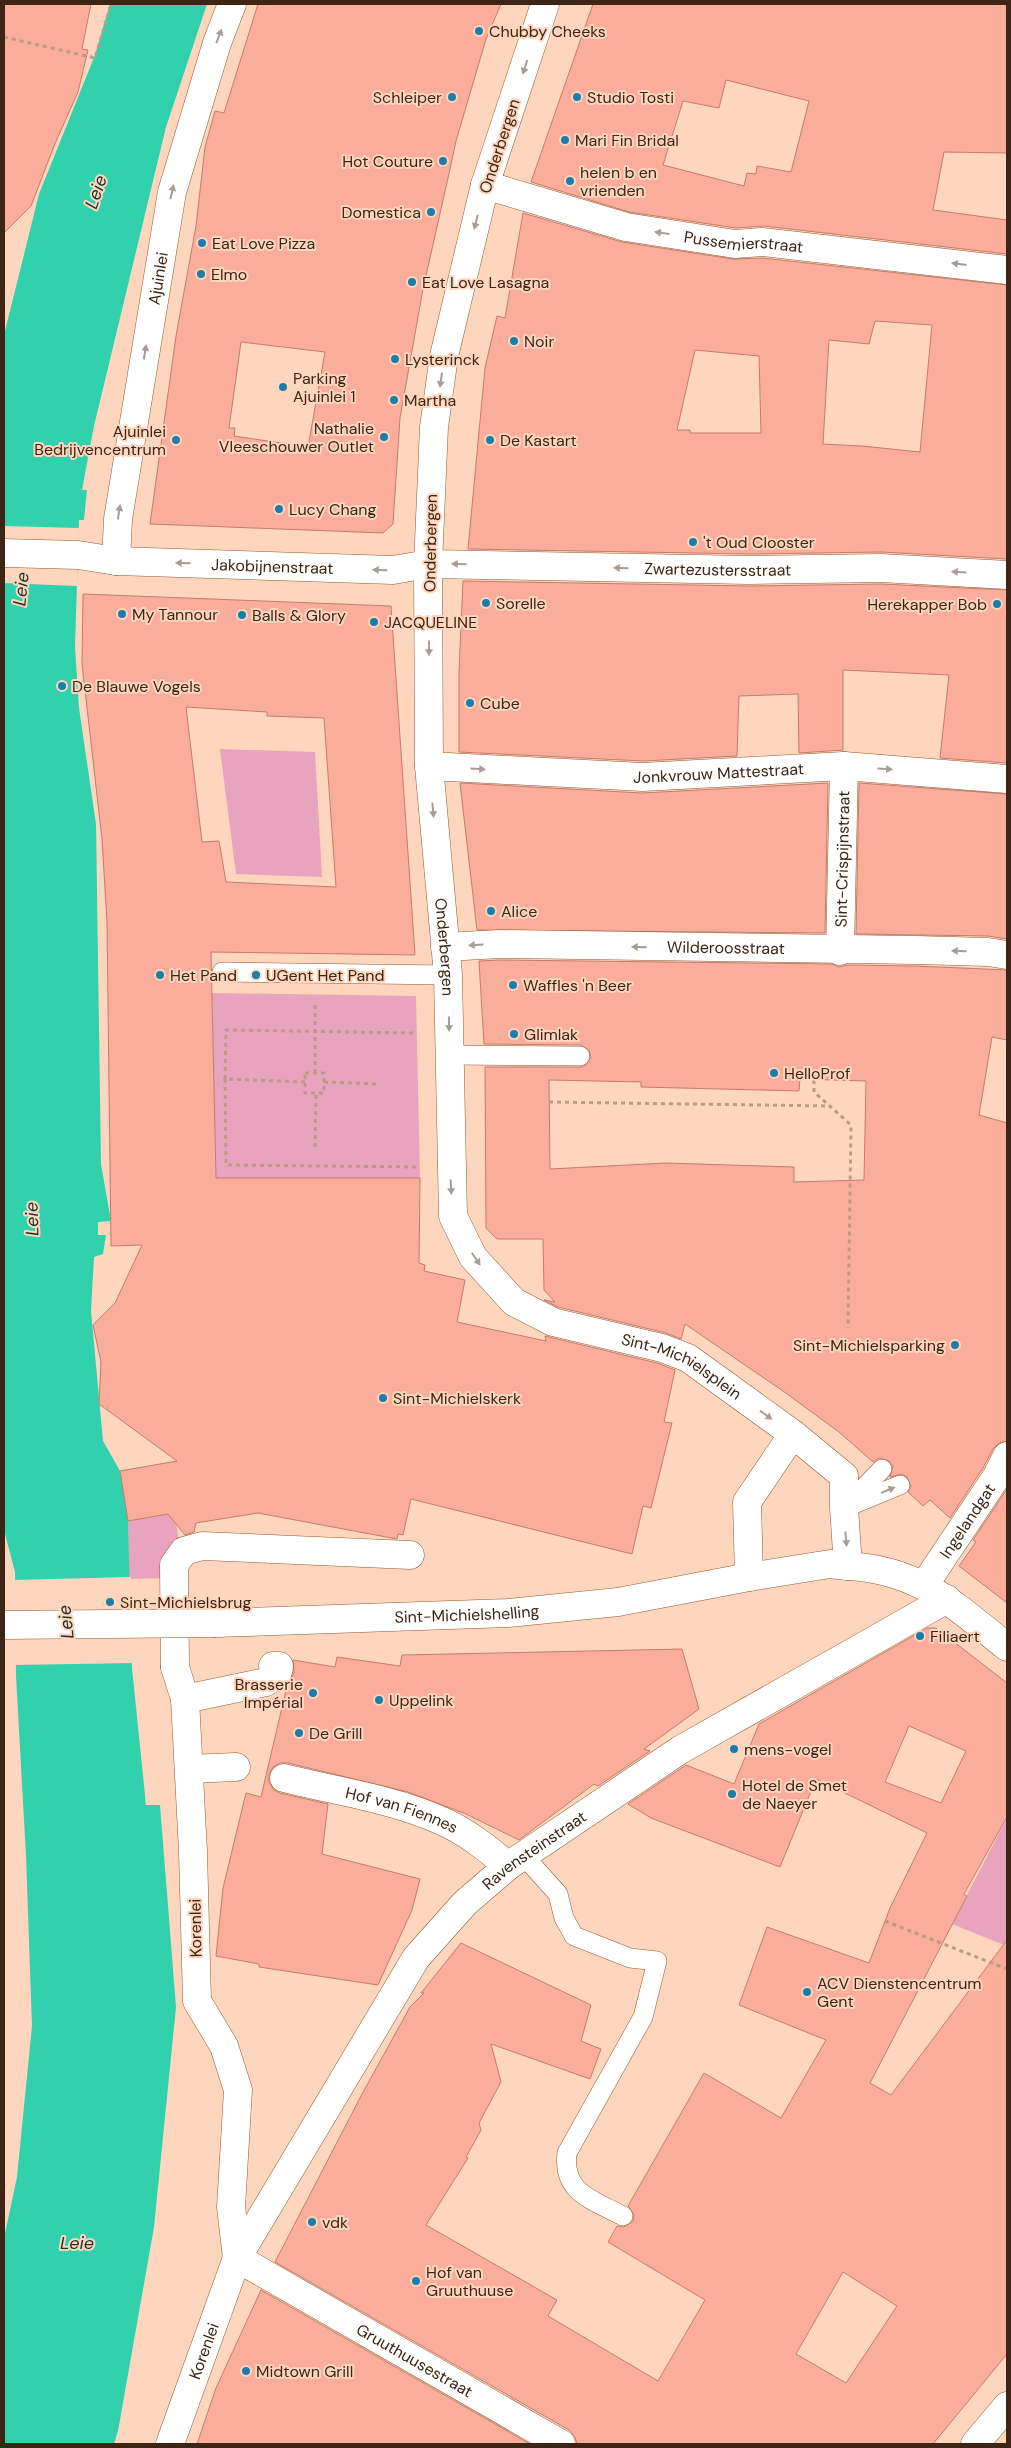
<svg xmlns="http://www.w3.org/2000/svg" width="1011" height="2448" viewBox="0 0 1011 2448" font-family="'DM Sans',sans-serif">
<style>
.green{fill:#e8a3be}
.water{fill:#31d1ae}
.pier{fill:#fed6bd}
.building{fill:#faad9b;stroke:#c47c6c;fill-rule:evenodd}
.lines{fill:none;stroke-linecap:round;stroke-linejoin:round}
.service-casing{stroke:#935931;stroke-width:20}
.pedestrian-casing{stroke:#935931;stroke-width:29}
.minor-casing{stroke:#935931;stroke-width:29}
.tertiary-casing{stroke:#935931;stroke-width:29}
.path{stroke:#bd9a84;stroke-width:3;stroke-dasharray:4 4;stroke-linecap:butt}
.service{stroke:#fff;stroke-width:19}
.pedestrian{stroke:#fff;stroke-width:28}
.minor{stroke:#fff;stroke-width:28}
.tertiary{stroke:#fff;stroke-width:28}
.minor-bridge-casing{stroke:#935931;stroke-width:29;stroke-linecap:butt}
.minor-bridge{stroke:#fff;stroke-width:28}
.oneway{fill:#a89c95}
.poi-dot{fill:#1b7da9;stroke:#fed6bd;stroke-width:2}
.labels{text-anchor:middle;stroke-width:4;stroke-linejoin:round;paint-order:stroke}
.poi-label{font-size:16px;fill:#3d2414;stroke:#fed6bd;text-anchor:start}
.street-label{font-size:16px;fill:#3d2414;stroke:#fed6bd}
.water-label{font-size:18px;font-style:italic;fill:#18312a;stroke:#fed6bd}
</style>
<rect width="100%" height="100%" fill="#fed6bd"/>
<g class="green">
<polygon points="220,749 315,752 322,877 236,874"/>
<polygon points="212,993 416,996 420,1178 216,1178"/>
<polygon points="175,1513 179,1545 168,1578 129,1579 128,1521"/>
<polygon points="1007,1818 1007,1940 1004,1945 952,1924"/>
</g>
<polygon class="water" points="110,4 207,4 166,127 94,426 82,490 87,490 84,520 79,520 75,647 79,708 96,824 101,1164 111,1221 98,1222 98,1235 106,1235 103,1254 94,1257 91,1311 103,1441 120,1471 128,1521 132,1668 146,1805 160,1805 176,2007 154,2227 118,2431 114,2444 4,2444 4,2238 17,2177 32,2026 26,1856 16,1676 15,1572 4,1530 4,335 39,194 95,55"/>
<g class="pier">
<polygon points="4,526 79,528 77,586 4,583"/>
<polygon points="131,1577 134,1663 13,1665 12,1580"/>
</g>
<g class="building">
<polygon points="4,4 91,4 82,49 88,50 78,92 54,146 31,206 4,233"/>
<path d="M258,4H501L486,39L456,141L448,178L423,289L400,418L393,524L383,533L150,524L176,336L196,226L205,147L215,111L224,113ZM241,342L325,352L308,447L234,436L235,428H229Z"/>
<path d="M593,4H1007V153L944,152L933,210L1007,220V254L764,226L736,228L629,212L531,182ZM726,80L809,101L791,172L757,166L756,174L747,173L744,186L663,165L683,101L719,108Z"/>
<path d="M523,213L622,242L733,259L762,258L1007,285V559L881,552L749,554L468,549L485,368L497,316L505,318ZM875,321L932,325L920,452L862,446L823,444L829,340L869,344ZM695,350L759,356L761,433H690V430H677Z"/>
<polygon points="463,581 749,586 881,584 1007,590 1007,763 940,758 949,675 843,670 843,750 799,753 798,694 739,696 737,756 643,761 459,752 459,671"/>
<path d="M83,594L391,606L415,955L211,952L216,1178H420L419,1263L425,1265L424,1271L465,1280L457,1322L546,1341L545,1336L657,1363L675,1370L664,1422L672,1423L651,1508L643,1506L632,1554L411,1499L403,1535L398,1534L397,1539L258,1513L196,1523L194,1532L185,1535L168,1514L128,1521L120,1471L177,1461L99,1404L101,1362L93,1325L115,1303L142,1245L111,1246L107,922L102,839L82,664ZM186,707L267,712V716L324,718L336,887L226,882L219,841L202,842Z"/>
<polygon points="460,783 642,793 828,783 825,933 477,930"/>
<polygon points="859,783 1007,794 1007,939 988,936 856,934"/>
<path d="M500,960L832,964L839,967L847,965L916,966L1007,970V1040L992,1037L979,1115L1007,1123V1441L999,1443L993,1449L983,1468L950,1518L930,1500L923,1506L908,1492L911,1486L906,1476L901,1474L890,1477L893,1466L889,1461L879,1458L873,1462L839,1432L783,1391L685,1324L681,1339L666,1333L558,1307L544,1300L555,1302L544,1290L543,1239H497L486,1228L485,1067H580L586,1065L591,1057L589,1050L580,1045L484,1044L479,961ZM800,1079L866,1081L864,1180L794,1182V1167L666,1163L550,1169L549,1080L641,1082V1087L799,1091Z"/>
<polygon points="1007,1489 1007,1603 959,1566 976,1542 973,1540"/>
<path d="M927,1628H936L1007,1683V1817L964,1894L967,1896L870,2083L891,2095L1007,1940V2354L933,2444H577L575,2437L569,2430L275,2262L362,2094L410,2007L424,1993H421L461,1943L591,2005L581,2041L601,2049L590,2079L491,2044L501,2082L479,2123L481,2130L466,2157L468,2158L426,2225L557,2300L548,2316L658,2381L705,2300L608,2242L617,2226L624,2227L633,2221L634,2215L628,2206L704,2073L781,2118L826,2040L739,2005L767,1927L869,1963L890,1908L927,1833L816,1779L780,1867L651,1818L628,1804L686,1765L734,1784L759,1724ZM909,1726L966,1751L941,1803L885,1782ZM843,2272L897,2306L846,2383L796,2354Z"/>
<polygon points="682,1649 699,1709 644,1749 650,1751 598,1786 594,1784 519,1840 466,1814 408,1792 288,1763 280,1763 273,1767 269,1774 269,1782 274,1790 280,1793 328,1804 322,1854 420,1879 412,1910 378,1985 259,1967 259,1964 216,1956 223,1888 246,1793 261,1797 287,1686 294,1673 293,1660 335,1667 337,1657 400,1666 402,1655"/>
<polygon points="261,2290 530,2444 197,2444 216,2388"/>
</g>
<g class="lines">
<g class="service-casing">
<g id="service">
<polyline points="222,972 448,975"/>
<polyline points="449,1055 580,1056"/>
<polyline points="850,1502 882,1469"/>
<polyline points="844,1508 900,1485"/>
<path d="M523,1855L558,1894L564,1918L574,1936L630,1958L657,1961L643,2017L567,2153C562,2193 593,2200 623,2216"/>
</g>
</g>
<g class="pedestrian-casing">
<g id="pedestrian">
<polyline points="749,1577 747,1502 793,1434"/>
<polyline points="175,1667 174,1565 184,1551 202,1546 410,1555"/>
</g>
</g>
<g class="minor-casing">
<g id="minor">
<path id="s1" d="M485,185L626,227L735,244L762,242L1007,270"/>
<path id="s2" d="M4,553L78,555L116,561L393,570L428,564L749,570L881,568L1007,575"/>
<path id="s3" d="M116,561L118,519L172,192L217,43L232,4"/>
<path id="s4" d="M429,766L643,777L844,766L1007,779"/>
<path id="s5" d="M445,947L500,944L916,950L988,952L1007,955"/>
<path id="s6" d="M840,951L844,766"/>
<path id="s7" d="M925,1584L997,1476L1007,1456"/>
<path id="s8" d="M216,1623L508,1613L618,1602L749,1577L830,1564L848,1566"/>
<polyline points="175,1667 185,1699"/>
<polyline points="189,1769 236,1767"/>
<path id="s9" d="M284,1778C336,1791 393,1799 442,1821C467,1832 488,1849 508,1866"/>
<path d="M237,2258L231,2207L238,2090L224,2046L197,2001L193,1852L185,1699L266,1682C273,1678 279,1675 279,1666H273"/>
<path id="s10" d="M237,2258L561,2444"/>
<path id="s11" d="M170,2444L237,2258L416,1958L465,1903L508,1866L680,1750L947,1599"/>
<polyline points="975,2444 1007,2406"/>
</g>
</g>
<g class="tertiary-casing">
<g id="tertiary">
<path id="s12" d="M545,4L485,185L444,356L434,427L428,564L429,766L448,975L453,1216L473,1257L514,1302L553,1322L662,1348L688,1358L793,1434L844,1476V1508L848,1566C920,1570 954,1605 1007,1647"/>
</g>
</g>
<g class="path">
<polyline points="4,37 95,58 111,4"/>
<rect x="305" y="1073" width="19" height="20"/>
<polyline points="315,1073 315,1004"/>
<polyline points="225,1079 226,1030 416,1033"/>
<polyline points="814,1080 814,1092 851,1125 848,1328"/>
<polyline points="305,1082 225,1079 226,1165 418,1167"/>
<polyline points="324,1082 379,1084"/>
<polyline points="549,1102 830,1106"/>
<polyline points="315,1147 316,1093"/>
<polyline points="885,1921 1007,1969"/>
</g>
<use href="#service" class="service"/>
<use href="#pedestrian" class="pedestrian"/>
<use href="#minor" class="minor"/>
<use href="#tertiary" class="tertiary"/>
<g class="minor-bridge-casing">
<polyline id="minor-bridge" points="4,1625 216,1623"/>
</g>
<use href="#minor-bridge" class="minor-bridge"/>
</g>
<defs><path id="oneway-solid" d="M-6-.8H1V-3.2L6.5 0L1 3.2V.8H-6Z" transform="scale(1.25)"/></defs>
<g class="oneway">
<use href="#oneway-solid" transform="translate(219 36) rotate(-69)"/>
<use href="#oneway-solid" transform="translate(525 67) rotate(108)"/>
<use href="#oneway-solid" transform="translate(172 192) rotate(-77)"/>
<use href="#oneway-solid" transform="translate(476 222) rotate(104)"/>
<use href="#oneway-solid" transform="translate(662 233) rotate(-172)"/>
<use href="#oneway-solid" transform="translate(959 264) rotate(-173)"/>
<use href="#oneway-solid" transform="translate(145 352) rotate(-81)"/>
<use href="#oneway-solid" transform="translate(441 380) rotate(98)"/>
<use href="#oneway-solid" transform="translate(119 512) rotate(-81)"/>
<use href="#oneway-solid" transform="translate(183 563) rotate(-178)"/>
<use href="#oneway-solid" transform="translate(459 564) rotate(-179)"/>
<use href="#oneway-solid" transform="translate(621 568) rotate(-179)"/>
<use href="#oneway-solid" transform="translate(380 570) rotate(-178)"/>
<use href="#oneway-solid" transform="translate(959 572) rotate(-177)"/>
<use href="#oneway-solid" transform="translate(429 648) rotate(90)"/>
<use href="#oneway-solid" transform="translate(478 769) rotate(3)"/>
<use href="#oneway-solid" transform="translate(885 769) rotate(3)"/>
<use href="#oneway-solid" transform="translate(433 810) rotate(85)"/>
<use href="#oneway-solid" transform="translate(476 945) rotate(177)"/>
<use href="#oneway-solid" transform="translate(639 947) rotate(-179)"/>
<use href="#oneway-solid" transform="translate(959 951) rotate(-179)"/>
<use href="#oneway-solid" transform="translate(449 1024) rotate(89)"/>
<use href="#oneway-solid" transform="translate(451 1187) rotate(87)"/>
<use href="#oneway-solid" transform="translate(476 1259) rotate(56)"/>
<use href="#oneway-solid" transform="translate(766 1415) rotate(36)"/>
<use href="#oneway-solid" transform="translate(888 1490) rotate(-22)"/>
<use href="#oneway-solid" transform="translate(846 1539) rotate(85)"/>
</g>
<g class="poi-dot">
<circle cx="479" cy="31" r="5"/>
<circle cx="452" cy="97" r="5"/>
<circle cx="577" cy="97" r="5"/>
<circle cx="565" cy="140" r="5"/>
<circle cx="443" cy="161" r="5"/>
<circle cx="570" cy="181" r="5"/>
<circle cx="431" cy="212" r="5"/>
<circle cx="202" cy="243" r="5"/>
<circle cx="201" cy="274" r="5"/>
<circle cx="412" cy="282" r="5"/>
<circle cx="514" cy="341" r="5"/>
<circle cx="395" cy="359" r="5"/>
<circle cx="283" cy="387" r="5"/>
<circle cx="394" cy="400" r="5"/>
<circle cx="384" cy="437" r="5"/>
<circle cx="176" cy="440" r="5"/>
<circle cx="490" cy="440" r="5"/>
<circle cx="279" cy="509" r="5"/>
<circle cx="693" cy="542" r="5"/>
<circle cx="486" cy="603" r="5"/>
<circle cx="997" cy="604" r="5"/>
<circle cx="122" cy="614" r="5"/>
<circle cx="242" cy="615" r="5"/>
<circle cx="374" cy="622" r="5"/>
<circle cx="62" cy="686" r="5"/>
<circle cx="470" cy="703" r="5"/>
<circle cx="491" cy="911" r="5"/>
<circle cx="160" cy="975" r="5"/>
<circle cx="256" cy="975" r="5"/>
<circle cx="513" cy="985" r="5"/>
<circle cx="514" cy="1034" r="5"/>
<circle cx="774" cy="1073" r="5"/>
<circle cx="955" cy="1345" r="5"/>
<circle cx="383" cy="1398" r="5"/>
<circle cx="110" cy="1602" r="5"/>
<circle cx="920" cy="1636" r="5"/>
<circle cx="313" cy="1693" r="5"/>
<circle cx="379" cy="1700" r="5"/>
<circle cx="299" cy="1733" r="5"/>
<circle cx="734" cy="1749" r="5"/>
<circle cx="732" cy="1794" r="5"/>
<circle cx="807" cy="1992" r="5"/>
<circle cx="312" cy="2222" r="5"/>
<circle cx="416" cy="2281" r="5"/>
<circle cx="246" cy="2371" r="5"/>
</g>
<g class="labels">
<g class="poi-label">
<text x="489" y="37">Chubby Cheeks</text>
<text x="442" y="103" text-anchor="end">Schleiper</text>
<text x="587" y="103">Studio Tosti</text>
<text x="575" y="146">Mari Fin Bridal</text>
<text x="433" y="167" text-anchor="end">Hot Couture</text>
<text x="580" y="178">helen b en<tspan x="580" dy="18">vrienden</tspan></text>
<text x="421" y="218" text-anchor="end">Domestica</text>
<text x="212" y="249">Eat Love Pizza</text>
<text x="211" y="280">Elmo</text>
<text x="422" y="288">Eat Love Lasagna</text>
<text x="524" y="347">Noir</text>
<text x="405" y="365">Lysterinck</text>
<text x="293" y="384">Parking<tspan x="293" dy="18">Ajuinlei 1</tspan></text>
<text x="404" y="406">Martha</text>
<text x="374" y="434" text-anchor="end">Nathalie<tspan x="374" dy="18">Vleeschouwer Outlet</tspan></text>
<text x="166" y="437" text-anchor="end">Ajuinlei<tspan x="166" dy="18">Bedrijvencentrum</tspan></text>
<text x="500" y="446">De Kastart</text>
<text x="289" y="515">Lucy Chang</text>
<text x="703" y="548">'t Oud Clooster</text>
<text x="496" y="609">Sorelle</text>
<text x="987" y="610" text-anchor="end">Herekapper Bob</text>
<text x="132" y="620">My Tannour</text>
<text x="252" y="621">Balls &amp; Glory</text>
<text x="384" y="628">JACQUELINE</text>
<text x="72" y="692">De Blauwe Vogels</text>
<text x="480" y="709">Cube</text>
<text x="501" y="917">Alice</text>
<text x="170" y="981">Het Pand</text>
<text x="266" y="981">UGent Het Pand</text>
<text x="523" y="991">Waffles 'n Beer</text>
<text x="524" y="1040">Glimlak</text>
<text x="784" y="1079">HelloProf</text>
<text x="945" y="1351" text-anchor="end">Sint-Michielsparking</text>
<text x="393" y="1404">Sint-Michielskerk</text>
<text x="120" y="1608">Sint-Michielsbrug</text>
<text x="930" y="1642">Filiaert</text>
<text x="303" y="1690" text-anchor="end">Brasserie<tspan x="303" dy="18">Impérial</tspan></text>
<text x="389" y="1706">Uppelink</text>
<text x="309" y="1739">De Grill</text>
<text x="744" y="1755">mens-vogel</text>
<text x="742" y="1791">Hotel de Smet<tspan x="742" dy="18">de Naeyer</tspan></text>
<text x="817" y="1989">ACV Dienstencentrum<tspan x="817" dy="18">Gent</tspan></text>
<text x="322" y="2228">vdk</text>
<text x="426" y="2278">Hof van<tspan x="426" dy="18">Gruuthuuse</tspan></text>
<text x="256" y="2377">Midtown Grill</text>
</g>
<g class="street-label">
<text transform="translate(499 146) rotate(-72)" y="6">Onderbergen</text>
<text dy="6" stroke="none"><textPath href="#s1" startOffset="266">Pussemierstraat</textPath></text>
<text dy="6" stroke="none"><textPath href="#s3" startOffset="286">Ajuinlei</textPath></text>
<text transform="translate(430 543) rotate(-89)" y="6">Onderbergen</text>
<text dy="6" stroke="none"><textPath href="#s2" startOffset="269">Jakobijnenstraat</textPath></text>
<text dy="6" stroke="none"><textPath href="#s2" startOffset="715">Zwartezustersstraat</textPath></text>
<text dy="6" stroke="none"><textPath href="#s4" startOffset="290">Jonkvrouw Mattestraat</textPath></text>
<text dy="6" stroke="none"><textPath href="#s6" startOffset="92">Sint-Crispijnstraat</textPath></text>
<text dy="6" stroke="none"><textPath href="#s12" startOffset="959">Onderbergen</textPath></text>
<text dy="6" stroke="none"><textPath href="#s5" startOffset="281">Wilderoosstraat</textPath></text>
<text dy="6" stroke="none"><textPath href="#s12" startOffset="1516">Sint-Michielsplein</textPath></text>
<text dy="6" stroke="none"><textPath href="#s7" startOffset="76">Ingelandgat</textPath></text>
<text dy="6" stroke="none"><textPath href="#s8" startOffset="251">Sint-Michielshelling</textPath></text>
<text dy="6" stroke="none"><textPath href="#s9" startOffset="122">Hof van Fiennes</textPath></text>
<text dy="6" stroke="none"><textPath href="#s11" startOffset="708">Ravensteinstraat</textPath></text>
<text transform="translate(195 1928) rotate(-91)" y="6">Korenlei</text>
<text dy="6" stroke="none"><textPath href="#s11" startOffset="99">Korenlei</textPath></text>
<text dy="6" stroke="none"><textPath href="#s10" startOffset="205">Gruuthuusestraat</textPath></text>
</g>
<g class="water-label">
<text transform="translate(96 192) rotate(-71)" y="6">Leie</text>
<text transform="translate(21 589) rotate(-84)" y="6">Leie</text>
<text transform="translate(32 1219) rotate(-92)" y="6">Leie</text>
<text transform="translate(66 1622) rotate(-96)" y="6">Leie</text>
<text x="77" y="2249">Leie</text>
</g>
</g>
<rect width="1011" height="2448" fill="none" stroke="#3d2414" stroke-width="10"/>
</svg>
